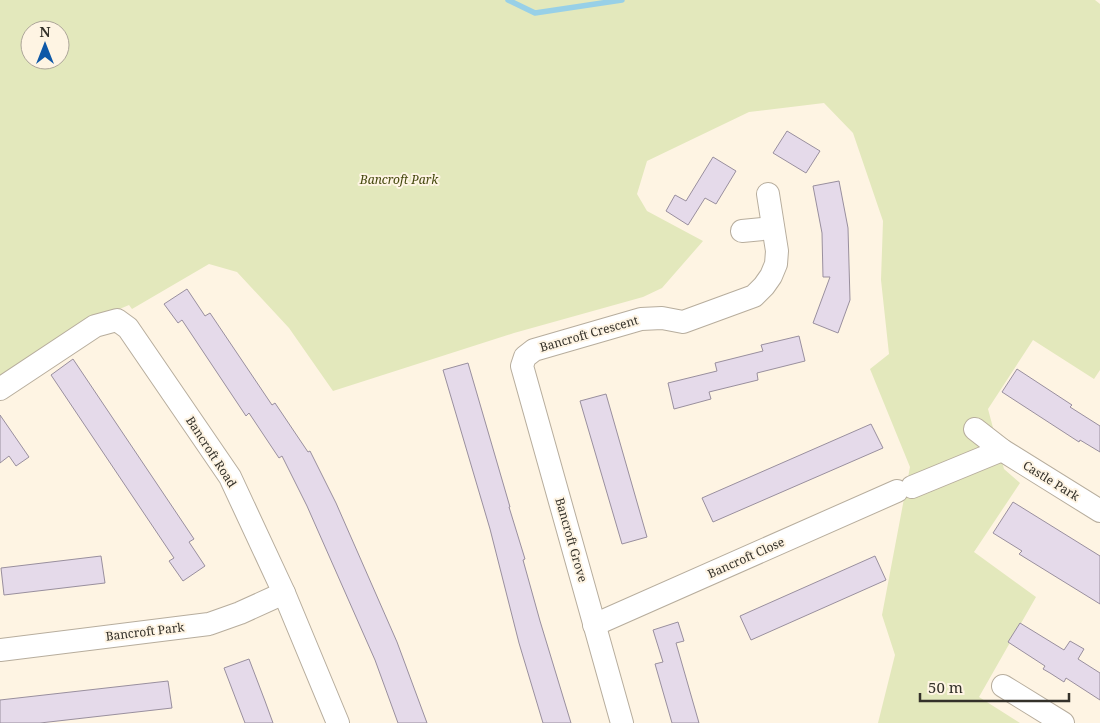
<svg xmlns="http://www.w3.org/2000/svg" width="1100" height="723" viewBox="0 0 1100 723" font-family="'Noto Serif',serif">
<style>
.green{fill:#e3e8bc;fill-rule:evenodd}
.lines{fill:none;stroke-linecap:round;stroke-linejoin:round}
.stream{stroke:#98d0e7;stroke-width:5.5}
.building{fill:#e5daea;stroke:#998f9e}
.street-casing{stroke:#b7ad9d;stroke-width:24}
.street{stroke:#fff;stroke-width:22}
.labels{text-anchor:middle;stroke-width:4;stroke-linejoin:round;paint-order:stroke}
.park-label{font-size:12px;font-style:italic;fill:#44470d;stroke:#fef4e3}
.street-label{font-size:12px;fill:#34312a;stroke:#fef4e3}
</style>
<rect width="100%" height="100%" fill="#fef4e3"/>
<path class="green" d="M0,0H1095L1100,4V370L1094,379L1033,340L988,409L1004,469L1020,483L974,552L1036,597L979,697L1020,723H878L895,655L882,615L910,467L870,369L889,354L881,280L883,221L853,133L824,103L749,112L647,161L637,194L647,211L703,241L662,288L643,297L514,333L333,391L289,328L237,272L209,264L132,309L129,305L96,319L0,376ZM30,30H60V60H30Z"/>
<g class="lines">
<polyline class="stream" points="508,0 535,13 622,0"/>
</g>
<g class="building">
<polygon points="787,131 820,151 806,173 773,153"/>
<polygon points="713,157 736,171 716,204 705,198 688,225 666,211 675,195 686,201"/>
<polygon points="839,181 848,228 850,300 838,333 813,323 830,277 823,277 822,233 813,186"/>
<polygon points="187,289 205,316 210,313 272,405 275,403 308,452 310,451 336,503 397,642 427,723 398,723 375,660 307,506 282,456 279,458 249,413 246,416 182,320 178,323 164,304"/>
<polygon points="799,336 805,361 757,373 758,380 709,392 711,399 674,409 668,383 717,371 715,363 763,351 761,345"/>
<polygon points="73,359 194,539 189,542 205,566 183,581 169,561 174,558 51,375"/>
<polygon points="468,363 510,507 509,507 525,559 523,560 540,621 571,723 543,723 519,643 490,529 443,370"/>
<polygon points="1017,369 1072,405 1070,407 1100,426 1100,452 1080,440 1079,442 1002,392"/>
<polygon points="606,394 647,537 622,544 580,401"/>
<polygon points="0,415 29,457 16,466 9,456 0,463"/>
<polygon points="871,424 883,448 713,522 702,498"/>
<polygon points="1013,502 1100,556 1100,604 1019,554 1022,551 993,533"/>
<polygon points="101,556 105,583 4,595 1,568"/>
<polygon points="875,556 886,580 751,640 740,616"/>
<polygon points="678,622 684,641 676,643 699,723 672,723 655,664 663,662 653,630"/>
<polygon points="1020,623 1064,650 1070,641 1084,649 1078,659 1100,673 1100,700 1066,678 1064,682 1050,673 1043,669 1045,666 1008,642"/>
<polygon points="249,659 265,701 273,723 245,723 224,668"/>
<polygon points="168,681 172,708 40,723 0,723 0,700"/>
</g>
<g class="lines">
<g class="street-casing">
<g id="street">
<polyline points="742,231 773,228"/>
<polyline points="0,389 95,326 117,320 128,328 230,477 284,593 338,723"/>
<polyline points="975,429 1002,450 1100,511"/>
<polyline points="912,487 1002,450"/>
<polyline points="594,625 897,491"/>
<polyline points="0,650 209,624 240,613 284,593"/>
<polyline points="1003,686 1063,723"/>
<polyline points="622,723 522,366 525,357 534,350 641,319 662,318 683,322 754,296 764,286 771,276 776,264 777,251 768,194"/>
</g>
</g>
<use href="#street" class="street"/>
</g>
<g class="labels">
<g class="park-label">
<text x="399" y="184">Bancroft Park</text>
</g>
<g class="street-label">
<text transform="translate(589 334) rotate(-16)" y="4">Bancroft Crescent</text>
<text transform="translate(211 452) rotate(57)" y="4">Bancroft Road</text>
<text transform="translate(1051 481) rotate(32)" y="4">Castle Park</text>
<text transform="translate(571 540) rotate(74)" y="4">Bancroft Grove</text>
<text transform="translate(746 558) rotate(-24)" y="4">Bancroft Close</text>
<text transform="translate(145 632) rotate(-7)" y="4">Bancroft Park</text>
</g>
</g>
<g transform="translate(45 45)"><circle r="24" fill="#fef4e3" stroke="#ada699"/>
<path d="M0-4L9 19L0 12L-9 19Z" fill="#0e58a7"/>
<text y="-8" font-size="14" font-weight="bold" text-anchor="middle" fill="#34312a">N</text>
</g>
<path d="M920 693v8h149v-8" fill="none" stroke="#34312a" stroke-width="2.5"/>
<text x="928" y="693" font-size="15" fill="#34312a" stroke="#fef4e3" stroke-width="4" paint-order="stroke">50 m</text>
</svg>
